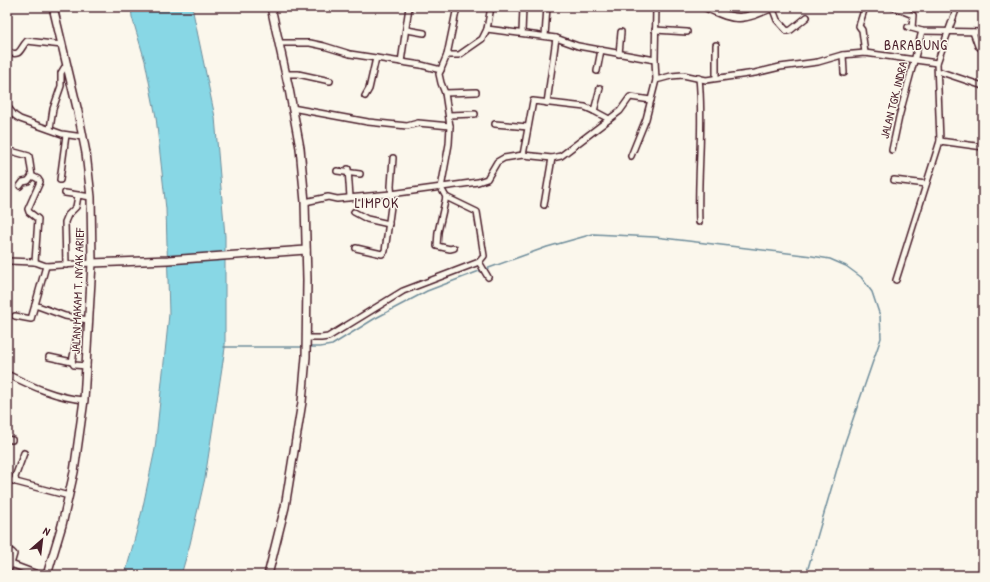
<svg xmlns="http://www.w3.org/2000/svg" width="990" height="582" viewBox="0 0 990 582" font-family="'Patrick Hand',sans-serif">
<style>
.water{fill:#88d7e5;stroke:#6f8d9b}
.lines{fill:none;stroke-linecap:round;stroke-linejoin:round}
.stream{stroke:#6f8d9b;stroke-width:1.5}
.street-casing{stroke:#4a1f2b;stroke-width:8}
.secondary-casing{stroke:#4a1f2b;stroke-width:10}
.street{stroke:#fbf7ec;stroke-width:5}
.secondary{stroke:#fbf7ec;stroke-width:7}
.labels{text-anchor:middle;stroke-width:3;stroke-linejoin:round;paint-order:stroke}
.street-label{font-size:12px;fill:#4a1f2b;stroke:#fbf7ec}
.quarter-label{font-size:14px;letter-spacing:1px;fill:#4a1f2b;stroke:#fbf7ec}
</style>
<rect width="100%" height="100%" fill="#fbf7ec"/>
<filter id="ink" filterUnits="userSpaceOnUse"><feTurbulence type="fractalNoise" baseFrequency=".025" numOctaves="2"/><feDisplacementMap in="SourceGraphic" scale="8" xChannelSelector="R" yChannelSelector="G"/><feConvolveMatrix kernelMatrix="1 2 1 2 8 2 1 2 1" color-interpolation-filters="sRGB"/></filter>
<g filter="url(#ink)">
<polygon class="water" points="131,7 192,7 215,117 225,236 225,348 205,478 190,544 181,575 125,575 142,511 155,449 169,314 166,209 156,117 145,61 132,17"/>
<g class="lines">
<g class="stream">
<polyline points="486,269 547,247 593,234 655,237 812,256 830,259 846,266 861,277 872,292 880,316 881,338 844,445 806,575"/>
<polyline points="224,347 305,347"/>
<polyline points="308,347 320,347 332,345 374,319 427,291 482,270"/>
</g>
<g class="street-casing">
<g id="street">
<polyline points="656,7 655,60 656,80"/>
<polyline points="772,7 777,20 787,31 791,30 807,17"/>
<polyline points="865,7 859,26 862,30 865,53"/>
<polyline points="893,7 913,15 912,28"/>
<polyline points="908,27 922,31 983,32"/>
<polyline points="487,29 556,38 578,46 655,60"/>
<polyline points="407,30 424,33"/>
<polyline points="655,30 687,32"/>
<polyline points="973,32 978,46 983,50"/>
<polyline points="522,33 523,7"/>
<polyline points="545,36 547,7"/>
<polyline points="279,43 310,43 324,46 350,54 421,65 441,70"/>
<polyline points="716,45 716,78"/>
<path d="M7,52C22,57 19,49 27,41L62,45"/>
<polyline points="619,54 621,32"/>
<polyline points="447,55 457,7"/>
<polyline points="843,55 844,73"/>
<polyline points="401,62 409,7"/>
<polyline points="983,62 983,61"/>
<polyline points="597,71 601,50"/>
<polyline points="938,71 983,86"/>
<polyline points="286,74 298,74 330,81"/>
<path d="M699,78C704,126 697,174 699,222"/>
<polyline points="445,93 476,92"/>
<polyline points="365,96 369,89 376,58"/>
<polyline points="547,103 556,38"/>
<polyline points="7,106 14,115 20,119 62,134 83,137"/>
<polyline points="292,108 368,122 407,126 418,123 450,126"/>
<polyline points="594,111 600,88"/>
<polyline points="449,115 475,114"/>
<polyline points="495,124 528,127"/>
<polyline points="50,129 53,109 61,86 61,73 64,68 68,67"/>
<polyline points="940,141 937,63 957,7"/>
<polyline points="7,150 29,156 32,176 38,179 40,182 28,209 29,212 38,219 35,262"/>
<polyline points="892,150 899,117 922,31"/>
<polyline points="523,155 533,101 585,107 594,111 609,119"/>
<polyline points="631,156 646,119 656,80 671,76 683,75 706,80 755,73 780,67 818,62 842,55 865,53 937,63"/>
<polyline points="348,169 350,197"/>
<polyline points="337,171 360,174"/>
<polyline points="60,180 66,135"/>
<polyline points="894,180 926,184"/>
<polyline points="20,186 23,182 28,181 32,176"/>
<polyline points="65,193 91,197"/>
<polyline points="446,197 477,212 484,256 479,262 488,277"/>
<polyline points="305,202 328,197 337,199 391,194 478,182 487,179 497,162 504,158 523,155 552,158 561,156 620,111 630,97 651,100"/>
<polyline points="544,205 552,158"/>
<polyline points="354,212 367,219 389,224"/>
<polyline points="356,248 382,254 385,251 392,199 391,186 393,158"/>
<polyline points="454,248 450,249 437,246 438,232 446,197 441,188 449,144 450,126 445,93 441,83 439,74 447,55 459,55 482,39 487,29 491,7"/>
<polyline points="7,261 35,262 46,266 92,263"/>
<polyline points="66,265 65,222 68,215 76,207 78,196"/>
<polyline points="46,266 35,305 65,316 88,320"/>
<polyline points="896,280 940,141 983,147"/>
<polyline points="15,316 31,319 35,305"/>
<polyline points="306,338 321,338 328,337 403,291 479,262"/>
<polyline points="49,357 72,362 74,365 87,366"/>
<polyline points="72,362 80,320"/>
<path d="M7,374C31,386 57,398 84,400"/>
<polyline points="7,439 12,440"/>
<polyline points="24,453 15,477 16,482 69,496"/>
<polyline points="7,479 16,482"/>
<polyline points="7,550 12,552 14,554 11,564"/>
<polyline points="7,573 11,564 40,575"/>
</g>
</g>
<g class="secondary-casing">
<g id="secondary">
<path d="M706,7C737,22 742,20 773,7"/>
<polyline points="92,263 168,260 306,250"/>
<polyline points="47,575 62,525 74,472 84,400 92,263 91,197 86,153 78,112 53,7"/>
<polyline points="268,575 285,507 302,402 306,357 307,280 305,202 300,148 289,89 271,7"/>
</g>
</g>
<use href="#street" class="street"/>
<use href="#secondary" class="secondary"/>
</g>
</g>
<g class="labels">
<g class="street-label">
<text transform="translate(894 100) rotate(-76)" y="4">JALAN TGK. INDRA</text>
<text transform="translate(78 291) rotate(-88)" y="4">JALAN MAKAM T. NYAK ARIEF</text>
</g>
<g class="quarter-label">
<text x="916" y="50">BARABUNG</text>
<text x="377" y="208">LIMPOK</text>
</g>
</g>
<rect width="990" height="582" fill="none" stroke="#fbf7ec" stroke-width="24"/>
<rect x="12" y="12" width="966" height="558" fill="none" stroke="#4a1f2b" stroke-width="1.5" filter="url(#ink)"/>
<g transform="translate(42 540) rotate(28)" stroke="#fbf7ec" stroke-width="3" paint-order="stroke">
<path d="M0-3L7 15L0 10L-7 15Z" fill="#4a1f2b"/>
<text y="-6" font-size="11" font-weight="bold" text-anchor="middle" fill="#4a1f2b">N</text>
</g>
</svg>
